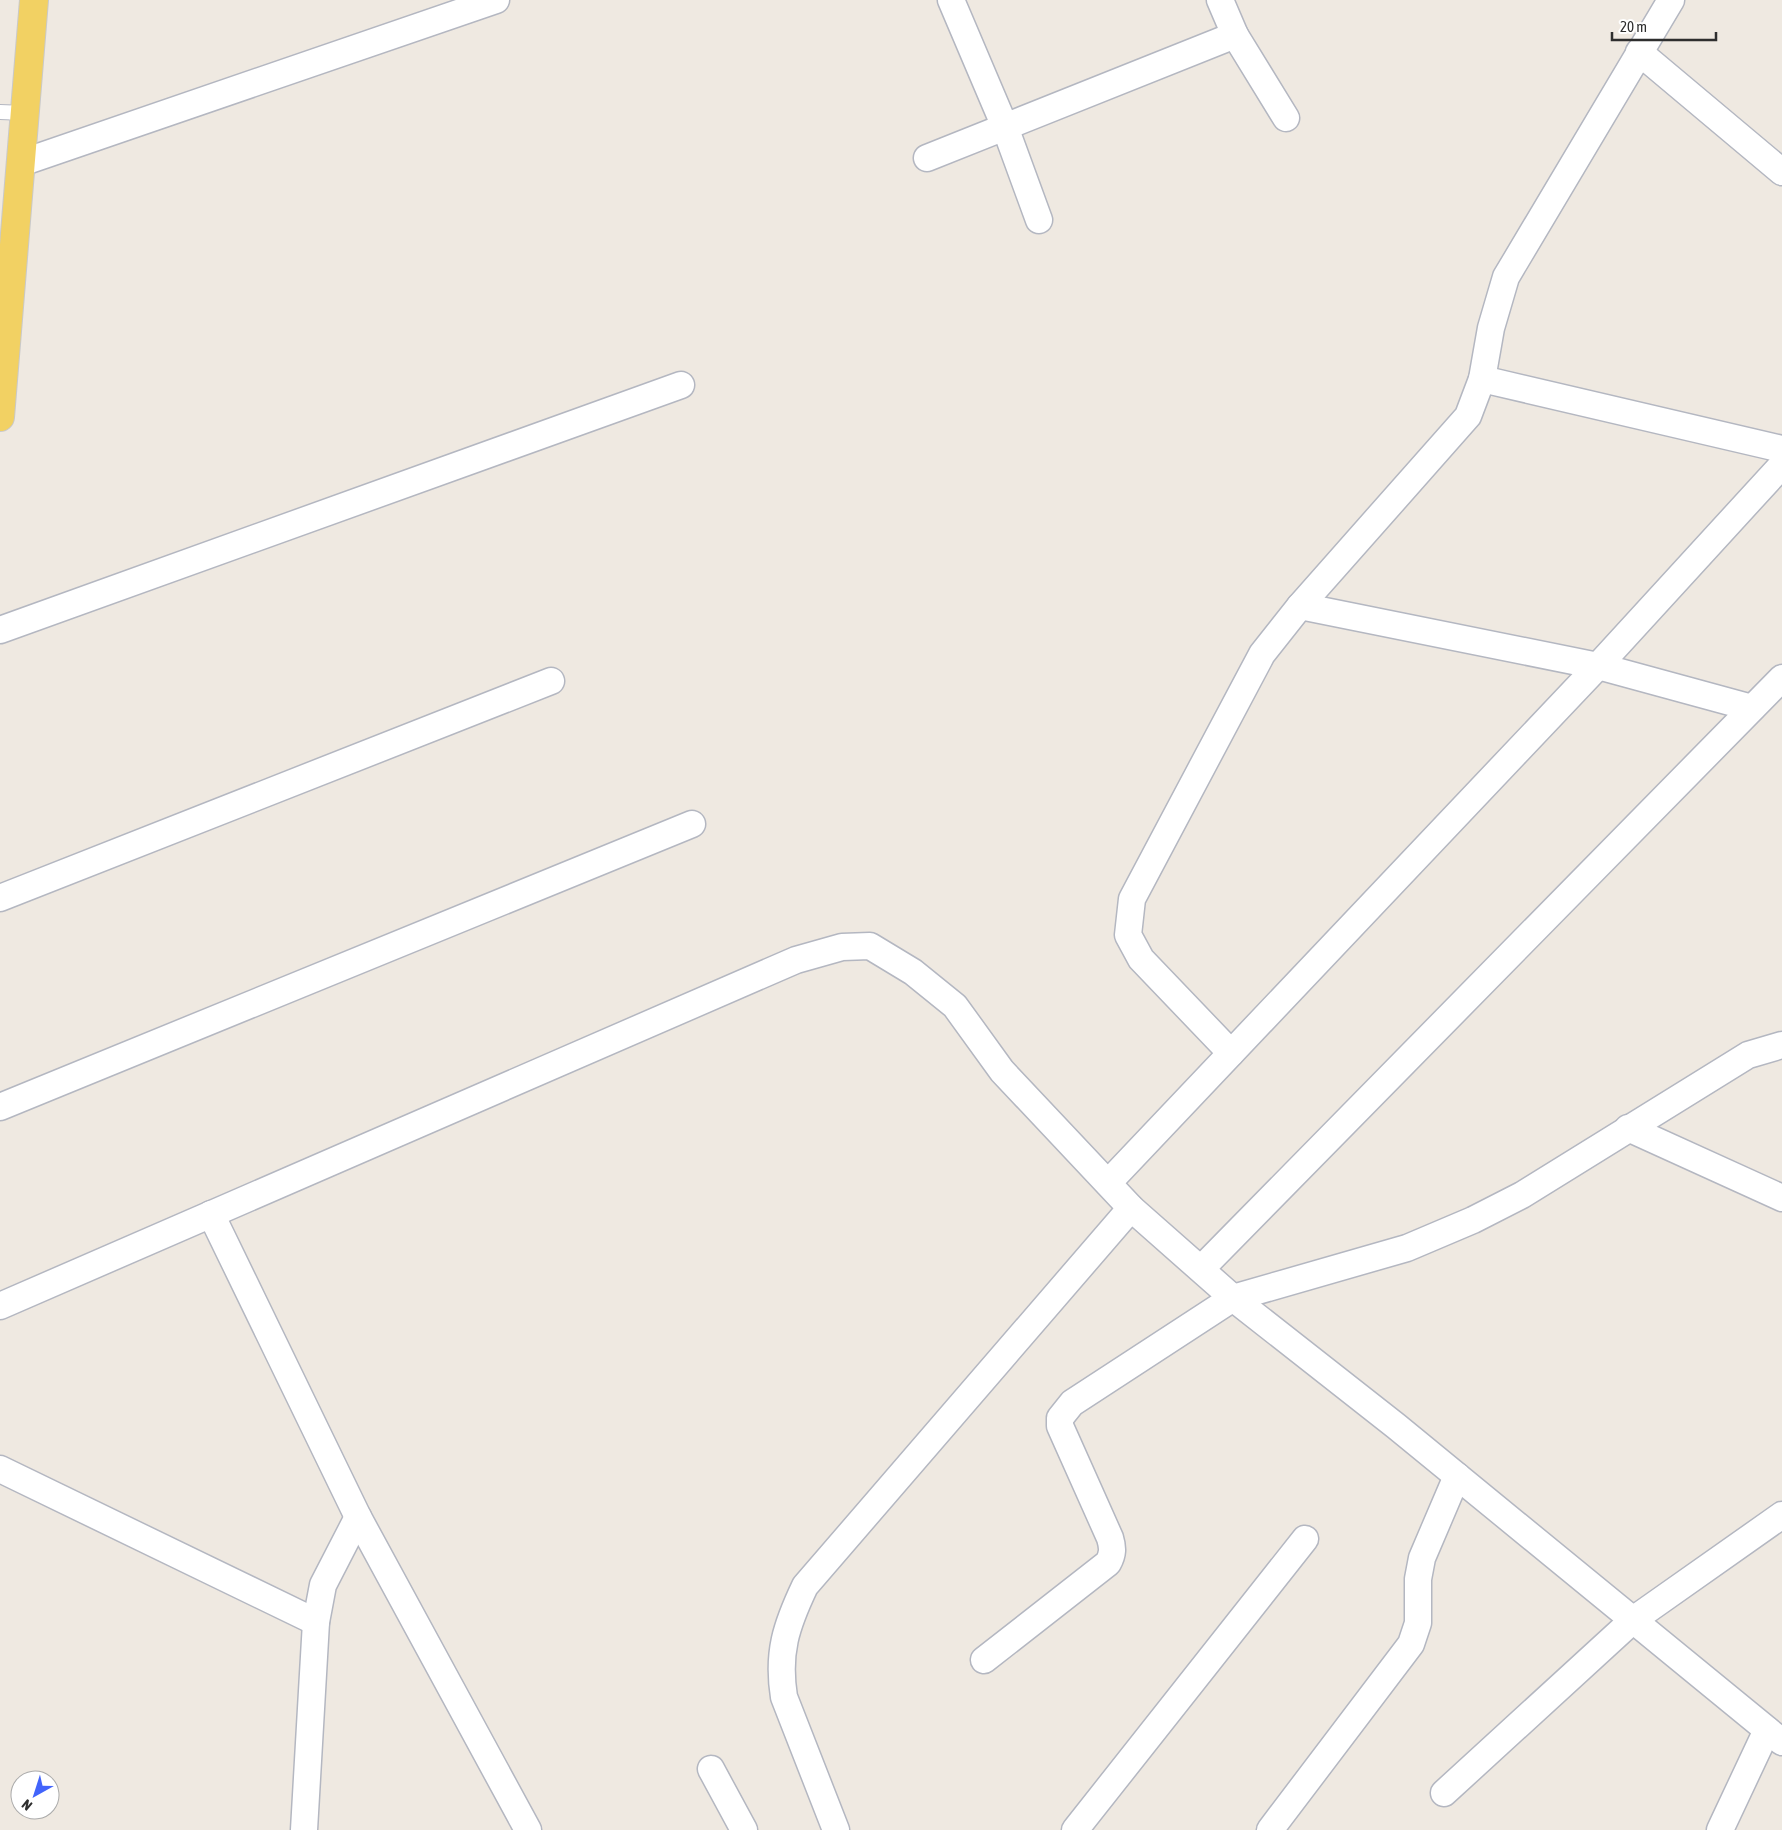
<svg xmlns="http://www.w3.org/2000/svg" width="1782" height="1830" viewBox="0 0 1782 1830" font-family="'Asap Condensed',sans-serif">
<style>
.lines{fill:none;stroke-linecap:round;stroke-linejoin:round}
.lane-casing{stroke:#b4b7c1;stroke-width:16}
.street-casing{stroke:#b4b7c1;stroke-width:29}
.primary-casing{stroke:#c9c9c9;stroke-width:30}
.lane{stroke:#fff;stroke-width:14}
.street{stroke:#fff;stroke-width:26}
.primary{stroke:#f2d163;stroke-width:28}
</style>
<rect width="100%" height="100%" fill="#efe9e1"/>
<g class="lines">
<g class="lane-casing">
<polyline id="lane" points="0,112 25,113"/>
</g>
<g class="street-casing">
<g id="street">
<polyline points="951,0 1005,127 1039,220"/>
<polyline points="1220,0 1235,35 1286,118"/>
<polyline points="1639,52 1782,172"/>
<polyline points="927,158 1235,35"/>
<polyline points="21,163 496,0"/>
<polyline points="1482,379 1782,449"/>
<polyline points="1300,606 1598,666 1752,708"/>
<polyline points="0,630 681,385"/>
<polyline points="0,898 551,681"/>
<polyline points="1231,1053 1141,959 1128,935 1132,899 1262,654 1300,606 1468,416 1482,379 1491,328 1506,277 1671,0"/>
<polyline points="0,1107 692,824"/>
<polyline points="1628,1128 1782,1198"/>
<polyline points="1108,1183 1598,666 1782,465"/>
<polyline points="211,1214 358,1517 528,1830"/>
<polyline points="1201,1269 1782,678"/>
<polyline points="0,1306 796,960 842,947 870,946 913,972 955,1006 1002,1071 1131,1208 1233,1298 1396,1426 1782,1742"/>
<polyline points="0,1469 316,1622"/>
<path d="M984,1660L1108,1563C1113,1554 1113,1548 1110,1538L1060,1426V1418L1072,1403L1233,1298L1407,1248L1473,1220L1522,1195L1748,1055L1782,1045"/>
<polyline points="711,1769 744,1830"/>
<polyline points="1444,1793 1633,1620 1782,1515"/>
<polyline points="304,1830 316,1622 323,1585 358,1517"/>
<path d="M836,1830L784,1697C777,1653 786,1626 805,1586L1131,1208"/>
<polyline points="1075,1830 1305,1539"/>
<polyline points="1270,1830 1411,1644 1418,1623 1418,1579 1422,1558 1457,1476"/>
<polyline points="1720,1830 1767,1730"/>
</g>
</g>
<g class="primary-casing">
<polyline id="primary" points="0,417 34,0"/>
</g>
<use href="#lane" class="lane"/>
<use href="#street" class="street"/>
<use href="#primary" class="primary"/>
</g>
<g transform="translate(35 1795) rotate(219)"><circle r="24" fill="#ffffff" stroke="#ababab"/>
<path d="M0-4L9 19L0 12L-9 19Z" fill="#4264fb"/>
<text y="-8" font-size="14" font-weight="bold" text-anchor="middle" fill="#2e2e2e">N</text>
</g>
<path d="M1612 32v8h104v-8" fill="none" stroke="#2e2e2e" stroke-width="2.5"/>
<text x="1620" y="32" font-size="15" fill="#2e2e2e" stroke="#ffffff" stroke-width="4" paint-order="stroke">20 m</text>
</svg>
